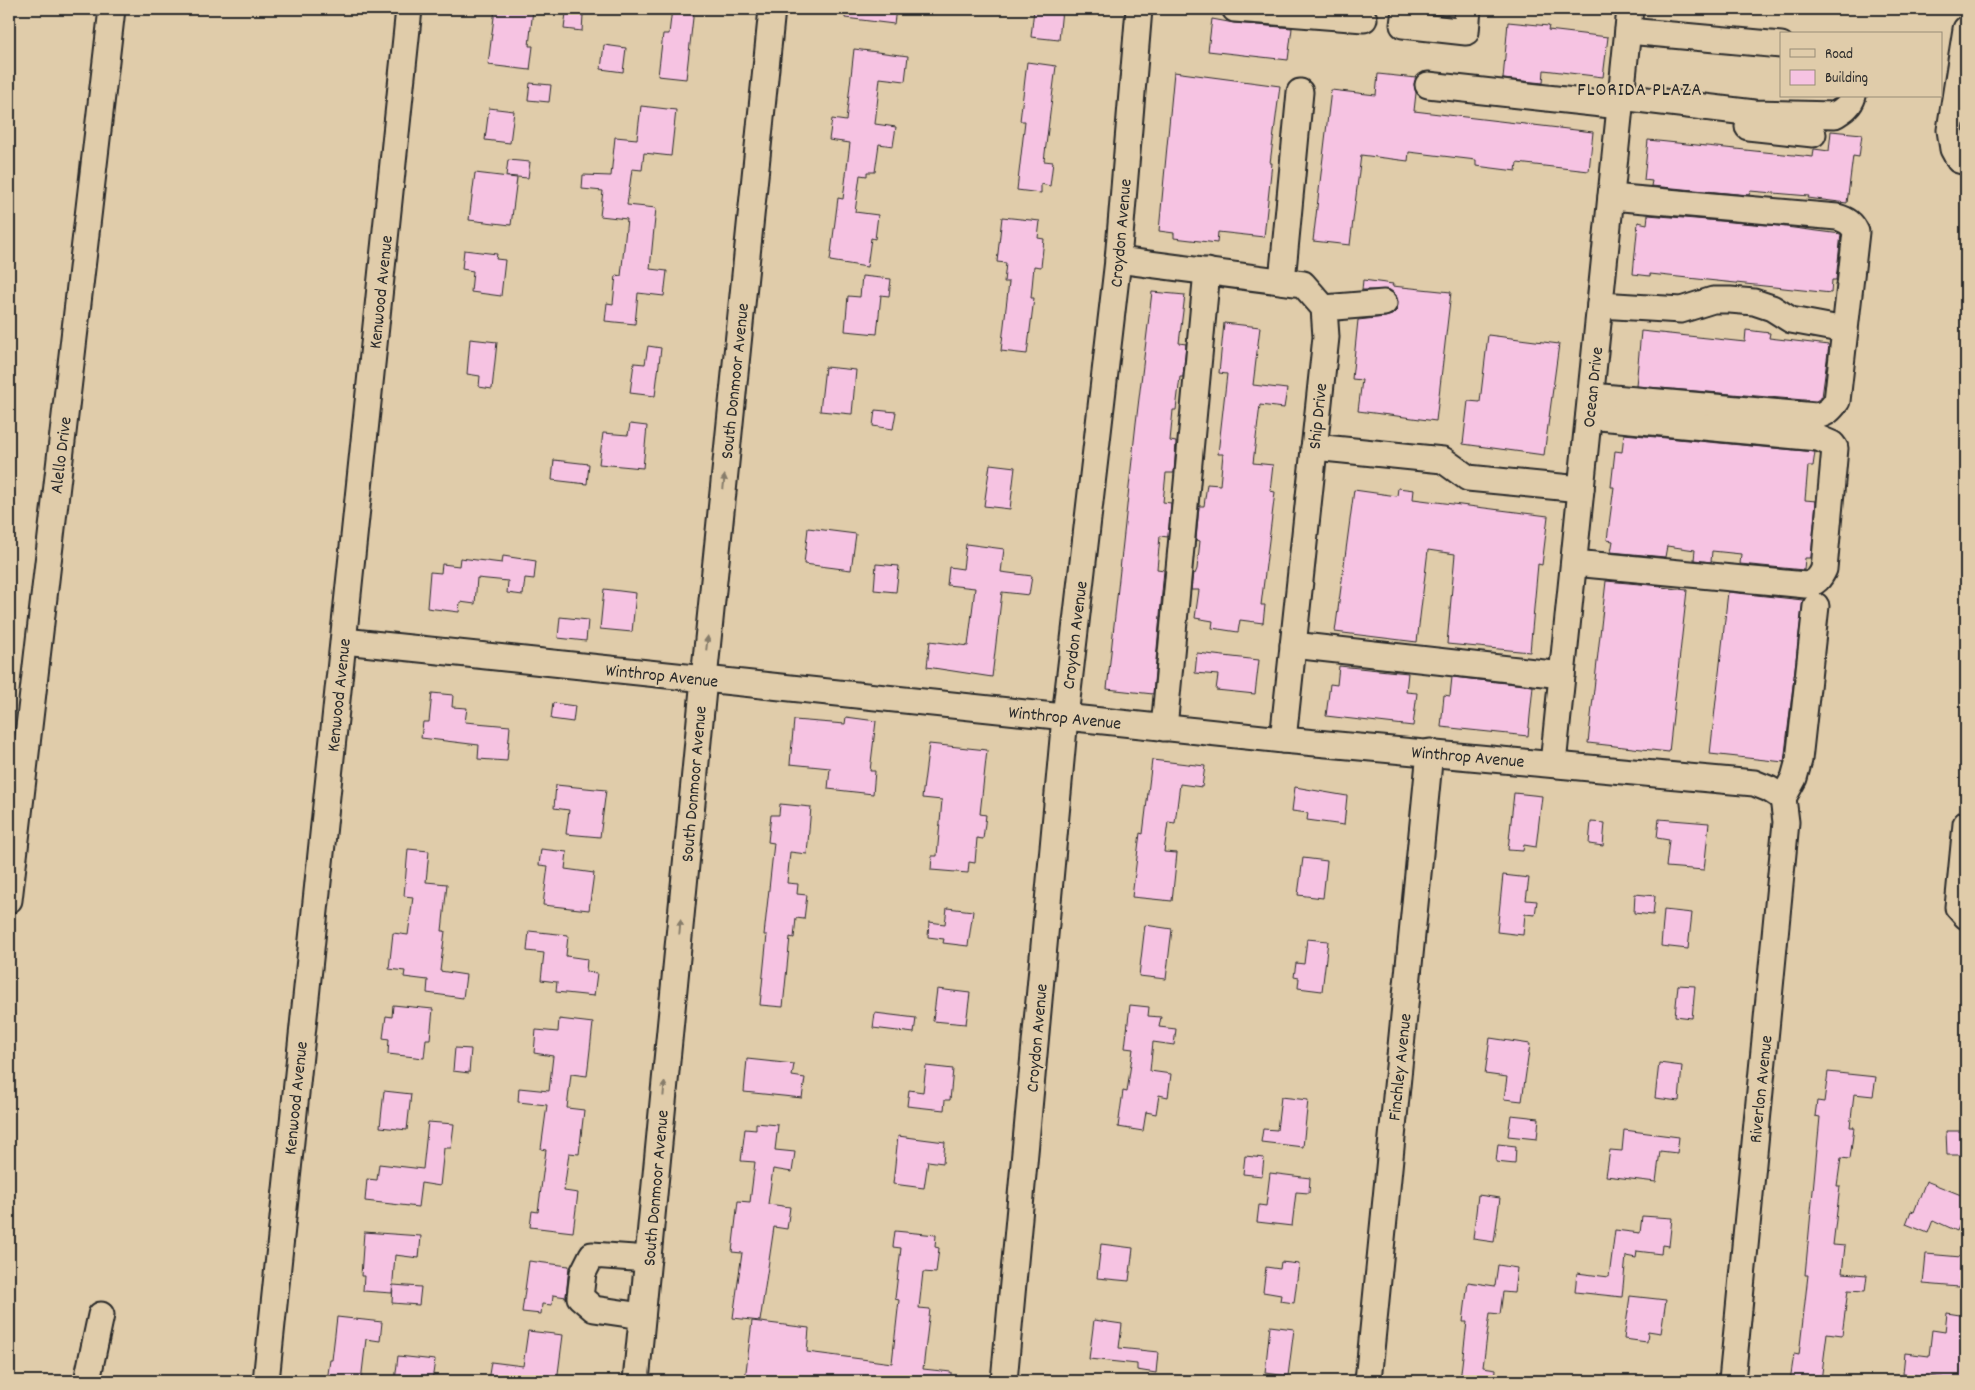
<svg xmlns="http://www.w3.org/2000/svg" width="1975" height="1390" viewBox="0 0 1975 1390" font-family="Dekko,sans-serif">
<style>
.building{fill:#f6c3e2;stroke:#2b2b2b}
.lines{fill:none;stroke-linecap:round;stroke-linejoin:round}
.minor-casing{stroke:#2b2b2b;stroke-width:29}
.minor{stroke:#e0ccaa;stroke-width:25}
.oneway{fill:#867c6a}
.labels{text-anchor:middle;stroke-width:4.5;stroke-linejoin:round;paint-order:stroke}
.street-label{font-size:18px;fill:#2b2b2b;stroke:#e0ccaa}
.neighbourhood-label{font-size:19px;letter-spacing:1px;fill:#2b2b2b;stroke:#e0ccaa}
</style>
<rect width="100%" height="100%" fill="#e0ccaa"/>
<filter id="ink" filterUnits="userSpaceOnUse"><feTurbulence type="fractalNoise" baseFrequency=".02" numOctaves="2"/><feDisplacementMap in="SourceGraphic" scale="10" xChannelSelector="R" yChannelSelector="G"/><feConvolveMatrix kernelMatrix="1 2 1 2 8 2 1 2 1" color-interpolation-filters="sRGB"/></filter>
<g filter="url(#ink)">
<g class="building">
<polygon points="495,9 533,9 529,46 533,46 530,70 488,65"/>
<polygon points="672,9 694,9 686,79 658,76 663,34 669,34"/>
<polygon points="845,9 896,9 894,24 845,18"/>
<polygon points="1034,9 1062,9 1059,40 1031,37"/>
<polygon points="566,13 583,15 582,31 564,29"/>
<polygon points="1212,19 1234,23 1292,28 1288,60 1208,51"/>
<polygon points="1508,22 1549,26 1548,30 1608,37 1603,77 1544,70 1543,83 1503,79"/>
<polygon points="604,45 626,48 623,72 601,69"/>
<polygon points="854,49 908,56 905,81 880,78 875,124 896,127 893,146 879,144 875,172 867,172 867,176 860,175 855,212 878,215 875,239 871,238 867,267 830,261 838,198 843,199 850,143 829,140 832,119 846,121"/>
<polygon points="1027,62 1056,66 1044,161 1053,162 1050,186 1041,184 1041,193 1017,190 1025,121 1020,121"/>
<polygon points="1174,72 1280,86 1270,163 1272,163 1264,237 1218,232 1217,243 1174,238 1174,233 1159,231"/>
<polygon points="1378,74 1416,78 1414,84 1416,93 1414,111 1593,132 1589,171 1517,163 1516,171 1476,166 1476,160 1409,152 1408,161 1361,155 1350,245 1313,241 1331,90 1376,95"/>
<polygon points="530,83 551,85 549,102 528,100"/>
<polygon points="641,106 676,110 671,156 644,153 642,170 632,169 627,205 656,208 650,269 667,271 664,296 638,293 635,324 605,321 607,303 613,304 616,275 621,276 627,219 600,216 603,191 582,189 583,175 611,176 615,137 637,139"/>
<polygon points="489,108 514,111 510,143 485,140"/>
<polygon points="1831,131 1862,134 1859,157 1853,156 1847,203 1808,198 1809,196 1750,191 1749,195 1651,186 1652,181 1644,180 1648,140 1813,157 1814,149 1829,151"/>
<polygon points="508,160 530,162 528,178 506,176"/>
<polygon points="475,173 517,178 511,225 469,220"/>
<polygon points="1648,215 1778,226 1841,234 1836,280 1832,280 1831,293 1650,274 1650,276 1633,274 1638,222 1647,224"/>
<polygon points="1002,217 1040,221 1038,238 1044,239 1041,267 1034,266 1031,298 1034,298 1027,354 1001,351 1009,282 1004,282 1006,263 997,262"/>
<polygon points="464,250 497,254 496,259 505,260 501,296 471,292 473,271 462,269"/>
<polygon points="862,276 891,279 889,296 881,295 877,334 845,331 848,296 860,297"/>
<polygon points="1363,280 1393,284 1392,286 1451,292 1436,421 1358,411 1362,380 1352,379 1358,320 1385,317 1392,315 1397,310 1398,302 1396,295 1390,290 1362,290"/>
<polygon points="1152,292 1185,295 1179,343 1186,344 1183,377 1180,377 1176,410 1173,410 1170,441 1176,442 1174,473 1166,473 1163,502 1171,503 1168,537 1160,536 1157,569 1164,570 1153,694 1107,689 1136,423"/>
<polygon points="1224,323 1260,327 1253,385 1287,389 1284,408 1260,405 1253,463 1273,465 1270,491 1275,492 1261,605 1265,605 1263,623 1240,620 1238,632 1212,628 1213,621 1195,618 1199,590 1191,590 1193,573 1195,574 1197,569 1200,541 1196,540 1199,506 1204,506 1207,484 1220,485 1223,454 1218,454 1227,374 1219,373"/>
<polygon points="1746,330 1770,333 1769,338 1829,345 1822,397 1816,401 1636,386 1641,331 1745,342"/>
<polygon points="1488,335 1559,344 1544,455 1463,444 1468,401 1480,402"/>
<polygon points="470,339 497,342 492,389 479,387 480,376 467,374"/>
<polygon points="648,346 661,348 655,396 630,393 634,363 645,364"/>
<polygon points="825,367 856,370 852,414 820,411"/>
<polygon points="875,410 896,412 893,429 873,426"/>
<polygon points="630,424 647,426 643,468 599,464 603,433 628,435"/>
<polygon points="1624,434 1815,452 1813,466 1808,466 1805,500 1816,501 1811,558 1805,558 1804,570 1740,564 1741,554 1712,551 1711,562 1694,560 1695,550 1667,546 1665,557 1611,552 1613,541 1607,540 1614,487 1611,487 1615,451 1622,452"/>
<polygon points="554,460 589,464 587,484 552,480"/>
<polygon points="990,464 1015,467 1010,509 984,506"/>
<polygon points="1398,488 1414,490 1413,499 1548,516 1542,565 1538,564 1530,652 1447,644 1455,554 1428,550 1417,642 1335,632 1354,490 1397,496"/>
<polygon points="808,528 856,534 851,570 804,564"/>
<polygon points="966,544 1004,549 1001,572 1032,576 1029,595 1002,592 992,677 927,667 930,641 968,646 975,588 947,585 949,567 963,569"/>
<polygon points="503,556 536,561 534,579 525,578 523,595 507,593 508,581 477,578 475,604 460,602 459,612 427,608 430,572 441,573 442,564 459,566 460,558 502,563"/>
<polygon points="876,564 899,566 896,592 874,590"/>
<polygon points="1606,581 1662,586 1661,587 1687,590 1669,752 1588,743"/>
<polygon points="604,589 636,593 632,632 600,629"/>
<polygon points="1728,592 1803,600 1784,762 1710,754"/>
<polygon points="560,617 588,620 586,641 558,638"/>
<polygon points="1197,653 1259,660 1255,694 1216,690 1218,675 1195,673"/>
<polygon points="1339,666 1408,673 1406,692 1417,693 1413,726 1326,716 1330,684 1337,685"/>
<polygon points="1452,677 1533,686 1528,736 1441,727 1444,695 1450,696"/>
<polygon points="432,693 453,695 452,707 467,708 465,722 510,726 507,761 478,759 479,745 421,738 423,722 429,722"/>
<polygon points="553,703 575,706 573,722 551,719"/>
<polygon points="846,717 876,721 870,771 875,771 873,794 828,789 830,768 790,764 794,720 845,724"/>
<polygon points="929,744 987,750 980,814 986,815 983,839 977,838 975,863 969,862 968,873 931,870 932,856 937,856 942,800 922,798"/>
<polygon points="1152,760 1205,766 1202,787 1180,784 1175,823 1168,822 1164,852 1177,853 1172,901 1132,897 1140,833 1143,834"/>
<polygon points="556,785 606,790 600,837 566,834 569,810 554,808"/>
<polygon points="1295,787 1347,796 1344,825 1307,820 1308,813 1292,811"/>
<polygon points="1514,793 1542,796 1536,847 1524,845 1523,851 1508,850"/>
<polygon points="780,804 811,807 807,854 790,852 787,883 798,884 797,894 807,895 804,919 796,918 794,938 790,937 783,1007 760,1005 767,935 764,935 774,843 768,842 771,815 779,815"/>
<polygon points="1659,819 1709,823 1704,870 1666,867 1669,840 1657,838"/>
<polygon points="1591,822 1605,823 1603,846 1589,844"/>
<polygon points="408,849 429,851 426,882 447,884 442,931 445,931 440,971 466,975 463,998 427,993 428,980 404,977 405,971 389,969 393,933 408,935 413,897 404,896"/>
<polygon points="541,849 567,852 565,869 594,873 589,910 543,905 548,866 539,865"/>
<polygon points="1303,858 1327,861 1323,898 1298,895"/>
<polygon points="1503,875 1529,878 1526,900 1537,901 1535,915 1525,914 1523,935 1497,932"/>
<polygon points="1635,894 1655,896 1653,915 1634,913"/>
<polygon points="947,908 973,911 968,946 943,943 944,939 928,937 929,922 945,924"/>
<polygon points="1664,910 1692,913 1688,949 1661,946"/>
<polygon points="1145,925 1172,929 1166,979 1139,976"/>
<polygon points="529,931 568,935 566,956 587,959 586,972 597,973 594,996 556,992 557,982 541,980 544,953 527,951"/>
<polygon points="1307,939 1328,941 1322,991 1298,988 1299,978 1294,977 1296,963 1304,964"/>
<polygon points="1678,985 1695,986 1692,1018 1675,1016"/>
<polygon points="937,989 970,993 966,1024 933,1021"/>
<polygon points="393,1005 433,1009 430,1039 426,1039 424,1058 388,1054 389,1039 383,1038 386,1016 392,1017"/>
<polygon points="1130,1005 1149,1007 1148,1016 1161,1017 1159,1027 1176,1029 1174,1045 1153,1042 1150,1071 1171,1074 1168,1097 1159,1095 1156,1114 1146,1112 1143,1131 1118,1127 1123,1091 1127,1092 1133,1049 1125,1048"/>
<polygon points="875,1013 916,1018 914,1033 873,1028"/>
<polygon points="559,1019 593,1023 587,1076 571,1074 567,1108 584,1110 579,1154 569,1153 564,1191 578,1193 573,1232 530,1227 532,1211 538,1212 546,1150 541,1149 547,1105 518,1102 519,1088 549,1091 553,1056 534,1053 536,1030 558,1032"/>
<polygon points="1490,1038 1530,1044 1522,1101 1504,1099 1507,1077 1485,1074"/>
<polygon points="455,1048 471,1049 469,1073 453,1071"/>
<polygon points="747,1059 794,1064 792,1076 805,1078 802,1098 744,1092"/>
<polygon points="1659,1063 1682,1066 1679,1101 1655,1098"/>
<polygon points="926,1066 953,1069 950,1100 945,1100 944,1110 907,1106 909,1090 923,1092"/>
<polygon points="1828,1072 1876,1077 1873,1096 1854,1094 1850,1127 1854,1127 1850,1159 1841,1158 1837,1186 1840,1186 1833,1245 1845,1246 1842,1273 1867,1275 1865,1291 1848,1290 1842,1335 1827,1333 1821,1381 1790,1381 1794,1354 1799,1355 1808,1275 1805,1275 1820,1117 1815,1116 1817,1101 1824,1102"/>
<polygon points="384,1091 411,1094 407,1130 380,1127"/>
<polygon points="1281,1097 1308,1100 1303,1147 1261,1142 1263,1129 1277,1130"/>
<polygon points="1511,1115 1539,1118 1537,1139 1508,1136"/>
<polygon points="428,1122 454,1124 451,1148 444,1148 440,1186 421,1183 418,1207 365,1201 367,1179 377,1180 379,1164 423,1169"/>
<polygon points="756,1123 778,1125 775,1150 795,1152 792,1172 773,1169 768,1204 790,1207 787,1229 774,1227 760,1321 733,1318 742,1253 732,1252 738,1201 750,1202 755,1162 741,1161 745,1129 756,1130"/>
<polygon points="1624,1130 1679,1137 1677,1153 1660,1151 1656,1182 1606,1176 1610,1150 1622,1151"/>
<polygon points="1946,1131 1966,1131 1966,1155 1947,1155"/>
<polygon points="898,1136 945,1142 943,1163 928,1161 924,1188 893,1184"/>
<polygon points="1498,1144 1516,1146 1515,1164 1496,1162"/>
<polygon points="1245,1156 1264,1158 1262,1176 1243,1174"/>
<polygon points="1270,1173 1310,1178 1309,1193 1296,1192 1292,1226 1257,1222 1259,1205 1266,1206"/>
<polygon points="1926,1181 1966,1197 1966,1208 1957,1231 1933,1220 1928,1233 1906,1224 1911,1211 1914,1212"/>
<polygon points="1478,1195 1500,1198 1494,1242 1473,1239"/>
<polygon points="1642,1216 1672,1218 1669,1246 1662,1245 1661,1254 1637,1251 1636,1258 1626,1256 1622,1297 1575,1292 1577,1273 1609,1277 1615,1230 1640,1233"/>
<polygon points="895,1231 936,1235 935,1247 939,1248 936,1273 923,1272 919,1308 930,1309 923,1369 951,1372 951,1381 745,1380 752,1321 809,1328 807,1352 892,1363 899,1300 895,1299 901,1248 893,1247"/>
<polygon points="364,1232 421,1236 419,1258 395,1255 392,1293 363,1291 364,1276 361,1276"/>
<polygon points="1101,1244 1133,1248 1129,1281 1097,1278"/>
<polygon points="1926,1254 1961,1257 1959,1287 1923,1284"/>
<polygon points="529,1261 569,1266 566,1297 553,1295 552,1305 542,1304 541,1314 522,1312"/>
<polygon points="1281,1262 1299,1264 1294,1303 1280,1301 1281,1295 1263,1292 1266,1267 1280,1269"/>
<polygon points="1498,1265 1517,1268 1514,1293 1503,1292 1500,1314 1490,1313 1483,1367 1496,1369 1495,1381 1460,1381 1467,1322 1463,1322 1468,1282 1495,1286"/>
<polygon points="393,1285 421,1287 419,1305 392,1303"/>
<polygon points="1630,1296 1666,1300 1661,1333 1648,1331 1647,1342 1624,1339"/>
<polygon points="1947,1313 1966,1316 1966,1381 1943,1381 1943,1378 1903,1374 1905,1353 1929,1356 1932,1330 1945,1332"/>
<polygon points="337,1317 382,1322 380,1341 366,1339 361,1381 327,1381 330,1360 332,1360"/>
<polygon points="1094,1320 1122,1324 1119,1348 1158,1352 1156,1373 1137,1370 1137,1364 1089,1359"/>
<polygon points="1270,1326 1294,1329 1288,1376 1265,1373"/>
<polygon points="528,1331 563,1335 557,1381 488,1381 491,1362 523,1366"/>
<polygon points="398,1356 435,1360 432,1381 395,1381"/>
</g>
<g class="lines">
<g class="minor-casing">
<g id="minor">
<polyline points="1235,9 1364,19"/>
<polyline points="1405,9 1403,25 1466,32 1468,9"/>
<polyline points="1966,29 1950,130 1953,149 1959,160 1966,162"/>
<polyline points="1628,31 1781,45"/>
<polyline points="1428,85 1620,106"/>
<path d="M1621,97L1754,113L1835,115C1843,110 1850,106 1853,96"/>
<polyline points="1748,127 1813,134"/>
<polyline points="1118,260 1303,284 1324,308 1326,337 1283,740"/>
<polyline points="1282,281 1300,92"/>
<polyline points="1600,305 1681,310 1713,300 1730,300 1754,302 1772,308 1791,320 1845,330"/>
<polyline points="1324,308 1384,303"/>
<path d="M1591,396L1816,416C1827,414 1831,409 1837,401L1856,232C1852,223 1847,220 1837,217L1611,197"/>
<polyline points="1314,447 1443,460 1468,478 1581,489"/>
<path d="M1574,563L1806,585C1816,583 1820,578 1824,569L1835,448L1832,444L1818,438L1589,416"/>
<polyline points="344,641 1283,740 1754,783 1769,789 1783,798"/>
<polyline points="1293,645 1562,675"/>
<polyline points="1164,728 1207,271"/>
<polyline points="1553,764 1630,9"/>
<polyline points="1783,798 1794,778 1799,760 1816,606"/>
<polyline points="1966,824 1958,907 1966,916"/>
<polyline points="9,900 112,9"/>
<polyline points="642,1316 594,1309 580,1297 583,1273 592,1255 648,1259"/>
<polyline points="87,1381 101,1315"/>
<polyline points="266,1381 409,9"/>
<polyline points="636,1381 704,679 772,9"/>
<polyline points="1004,1381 1065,717 1118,260 1139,9"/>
<polyline points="1368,1381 1430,752"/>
<polyline points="1732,1381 1786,822 1783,798"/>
</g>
</g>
<use href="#minor" class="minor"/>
</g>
<defs><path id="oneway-solid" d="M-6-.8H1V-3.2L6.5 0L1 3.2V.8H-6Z" transform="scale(1.25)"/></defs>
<g class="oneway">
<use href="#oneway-solid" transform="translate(724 482) rotate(-84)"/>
<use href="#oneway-solid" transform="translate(707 643) rotate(-84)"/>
<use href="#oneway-solid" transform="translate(680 927) rotate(-85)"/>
<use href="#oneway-solid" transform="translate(664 1089) rotate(-85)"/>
</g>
</g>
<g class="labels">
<g class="street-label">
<text transform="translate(1120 233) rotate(-85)" y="6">Croydon Avenue</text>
<text transform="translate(380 292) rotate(-84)" y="6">Kenwood Avenue</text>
<text transform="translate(734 381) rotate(-84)" y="6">South Donmoor Avenue</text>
<text transform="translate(1592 387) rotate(-84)" y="6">Ocean Drive</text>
<text transform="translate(1317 416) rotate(-84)" y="6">Ship Drive</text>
<text transform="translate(60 455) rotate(-83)" y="6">Alello Drive</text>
<text transform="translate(1074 635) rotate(-83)" y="6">Croydon Avenue</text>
<text transform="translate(662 675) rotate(6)" y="6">Winthrop Avenue</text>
<text transform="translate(338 695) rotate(-84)" y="6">Kenwood Avenue</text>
<text transform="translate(1065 717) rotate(6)" y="6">Winthrop Avenue</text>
<text transform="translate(1468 756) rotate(5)" y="6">Winthrop Avenue</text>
<text transform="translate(693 784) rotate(-85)" y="6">South Donmoor Avenue</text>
<text transform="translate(1036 1038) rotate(-85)" y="6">Croydon Avenue</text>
<text transform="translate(1399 1067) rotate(-84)" y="6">Finchley Avenue</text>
<text transform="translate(1760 1089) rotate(-84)" y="6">Riverlon Avenue</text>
<text transform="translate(295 1098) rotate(-84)" y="6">Kenwood Avenue</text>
<text transform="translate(655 1188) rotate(-85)" y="6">South Donmoor Avenue</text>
</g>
<g class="neighbourhood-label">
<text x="1640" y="95">FLORIDA PLAZA</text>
</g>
</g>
<rect width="1975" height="1390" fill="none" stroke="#e0ccaa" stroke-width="30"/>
<rect x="15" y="15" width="1945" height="1360" fill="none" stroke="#2b2b2b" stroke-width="2" filter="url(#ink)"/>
<rect x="1780" y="32" width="162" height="65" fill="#e0ccaa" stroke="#988c77"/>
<rect x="1790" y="49" width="25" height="8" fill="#e0ccaa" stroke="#988c77"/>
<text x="1825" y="58" font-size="15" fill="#2b2b2b">Road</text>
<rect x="1790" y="70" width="25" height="15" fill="#f6c3e2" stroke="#988c77"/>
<text x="1825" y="82" font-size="15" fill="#2b2b2b">Building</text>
</svg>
